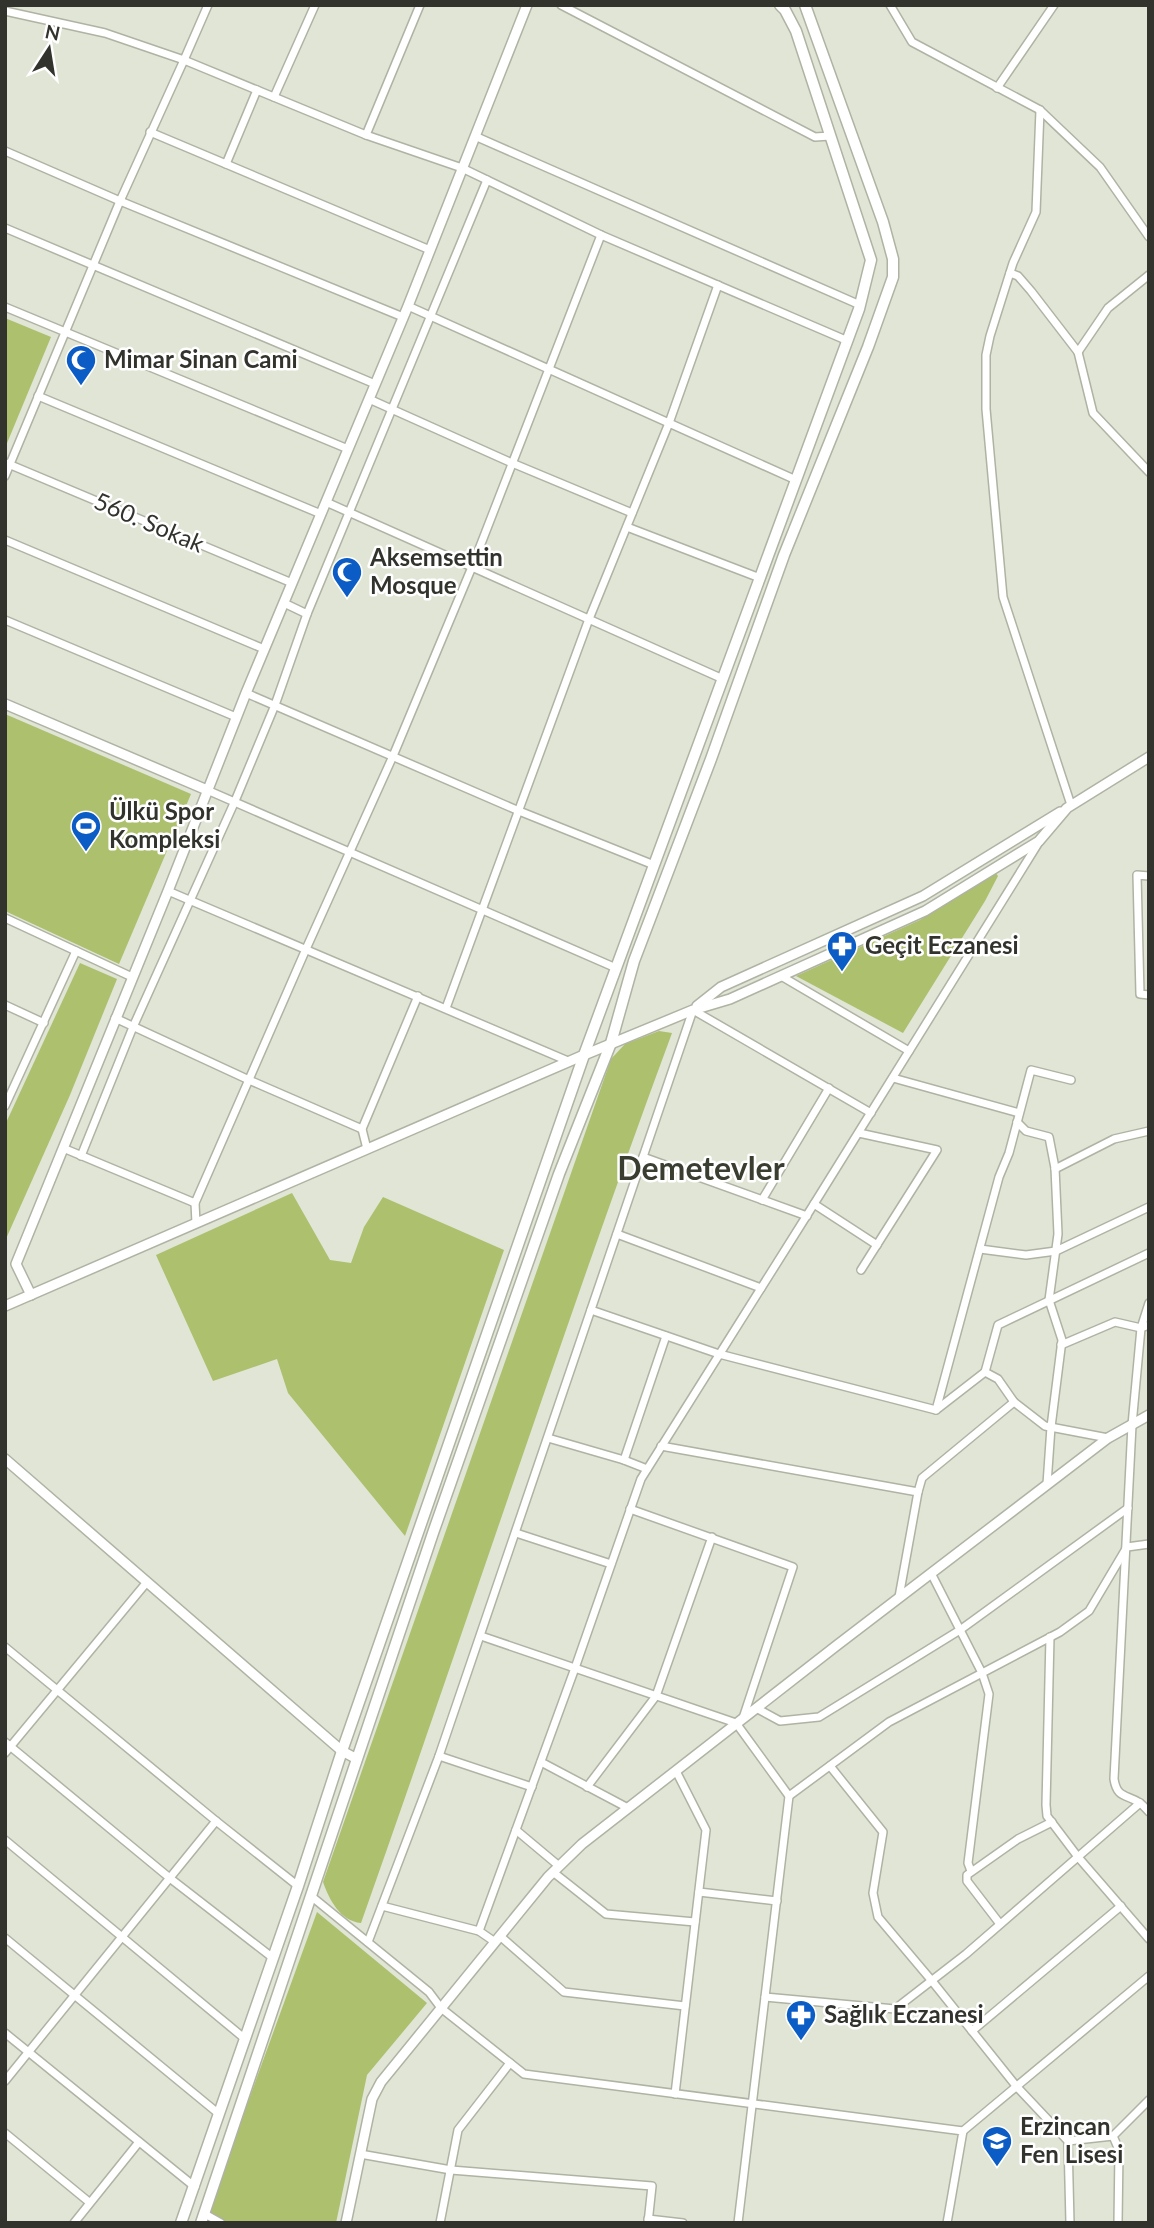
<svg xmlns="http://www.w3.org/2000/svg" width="1154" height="2228" viewBox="0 0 1154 2228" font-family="Lato,sans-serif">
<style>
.green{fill:#acc06d}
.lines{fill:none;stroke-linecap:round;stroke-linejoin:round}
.minor-casing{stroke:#afb3a3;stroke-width:10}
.tertiary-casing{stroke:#afb3a3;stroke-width:12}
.secondary-casing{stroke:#afb3a3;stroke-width:13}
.minor{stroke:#fff;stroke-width:7}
.tertiary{stroke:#fff;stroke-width:9}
.secondary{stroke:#fff;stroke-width:10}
.labels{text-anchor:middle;stroke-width:5;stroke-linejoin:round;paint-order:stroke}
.poi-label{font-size:24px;font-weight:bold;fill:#31332c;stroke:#fff;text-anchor:start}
.street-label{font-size:24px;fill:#31332c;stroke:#fff}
.district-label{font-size:32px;font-weight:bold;fill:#3a3e31;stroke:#fff}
</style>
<rect width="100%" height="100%" fill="#e0e5d5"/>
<g class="green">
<polygon points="5,318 51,337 5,448"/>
<polygon points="5,714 191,794 119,964 5,911"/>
<polygon points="995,872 998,876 985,901 903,1033 796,976 920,920"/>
<polygon points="80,963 117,979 70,1095 5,1241 5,1125"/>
<path d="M659,1031L672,1033C563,1328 466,1627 361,1923C340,1921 329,1899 323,1882L611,1059L625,1044Z"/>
<polygon points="292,1193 330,1260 351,1263 364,1227 383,1197 504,1250 405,1536 288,1393 277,1359 213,1381 156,1255"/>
<polygon points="317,1912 427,2003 367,2075 336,2223 204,2223"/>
</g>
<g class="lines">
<g class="minor-casing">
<g id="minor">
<polyline points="561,5 815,137 830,136"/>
<polyline points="890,5 912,42 1040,110 1100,167 1149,237"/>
<polyline points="5,11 105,33 184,60 208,5"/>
<polyline points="997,88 1054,5"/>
<polyline points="274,97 315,5"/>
<polyline points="1040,110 1036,212 1013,263 990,336 986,355 986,409 1003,597 1071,805"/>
<polyline points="150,132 430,250"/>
<polyline points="366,135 420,5"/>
<polyline points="477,137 860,305"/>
<polyline points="5,151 120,201 403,317"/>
<polyline points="226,164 257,90"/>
<polyline points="5,228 375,384"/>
<polyline points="1010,273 1018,276 1031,291 1078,352 1093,413 1149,472"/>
<polyline points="408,306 796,480"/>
<polyline points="5,307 348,449"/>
<polyline points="1078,352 1108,308 1149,275"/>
<polyline points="38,396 321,514"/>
<polyline points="369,399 512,463 632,513"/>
<polyline points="6,463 292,583"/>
<polyline points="5,476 120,201 184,60 366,135 462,168 601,235 848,341"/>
<polyline points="326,502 723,679"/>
<polyline points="627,527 760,578"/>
<polyline points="5,540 264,649"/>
<polyline points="284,603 307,614"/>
<polyline points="5,620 236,717"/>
<polyline points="246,693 519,811 654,865"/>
<polyline points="207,790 616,968"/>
<polyline points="1149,876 1137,875 1140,994 1149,995"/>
<polyline points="168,891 568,1061"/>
<polyline points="5,918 132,977"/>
<polyline points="781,976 909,1051"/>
<polyline points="5,1005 44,1023"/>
<polyline points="446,1008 589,619 669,423 718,285"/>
<polyline points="115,1018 249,1080 362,1129"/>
<polyline points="893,1078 1019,1113"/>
<polyline points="5,1106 76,951"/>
<polyline points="1017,1122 1026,1131 1049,1137 1055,1168 1058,1234 1049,1300 1062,1340 1051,1427 1047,1484"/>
<polyline points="859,1133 937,1150 861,1270"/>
<polyline points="63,1148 195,1203"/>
<polyline points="367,1149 362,1129 418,996"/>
<polyline points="81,1156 133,1027 235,801 275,705 307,614 487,180"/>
<polyline points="643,1157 807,1216"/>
<polyline points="1055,1169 1114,1139 1149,1131"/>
<polyline points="762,1200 829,1088"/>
<polyline points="814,1204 877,1245"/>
<polyline points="196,1223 195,1203 306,949 393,756 472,567 601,235"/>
<polyline points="617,1234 761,1288"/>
<polyline points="980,1249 1026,1255 1056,1251 1149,1207"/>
<path d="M1149,1303L1141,1328L1132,1425L1114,1779C1117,1799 1127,1794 1140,1803C1144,1806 1146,1809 1149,1812"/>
<polyline points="591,1310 719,1354 936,1410 985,1372 998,1379 1014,1402 1045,1426 1108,1438"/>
<polyline points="1061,1345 1115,1322 1141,1328 1149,1325"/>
<polyline points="985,1372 998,1325 1149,1253"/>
<polyline points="936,1410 999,1177 1009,1153 1031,1070 1071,1080"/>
<polyline points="548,1438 624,1460 647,1469"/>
<polyline points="661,1446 918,1492 899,1597"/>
<polyline points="624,1460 666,1336"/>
<polyline points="918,1492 922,1478 1014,1402"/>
<polyline points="630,1509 793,1567 743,1718"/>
<polyline points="516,1533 611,1564"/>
<polyline points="931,1573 982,1673 989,1694 968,1863 971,1871"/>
<polyline points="481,1636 736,1723 789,1796 738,2223"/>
<polyline points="1050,1637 1046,1805 1047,1816 1078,1857 1149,1939"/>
<polyline points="5,1647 216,1821 298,1886"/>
<polyline points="756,1708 780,1721 819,1717 960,1630 1128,1508"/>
<polyline points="5,1742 171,1879 273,1958"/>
<polyline points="5,1753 147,1582"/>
<polyline points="439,1756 532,1787"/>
<polyline points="541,1762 628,1808"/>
<polyline points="830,1766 883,1832 873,1893 878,1917 932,1981 1017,2087 1068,2141 1070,2223"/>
<polyline points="587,1787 656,1696 712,1537"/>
<polyline points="789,1796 889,1722 1060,1632 1089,1611 1127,1547 1149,1544"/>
<polyline points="516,1830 559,1866"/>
<polyline points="5,1840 244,2038"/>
<polyline points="553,1872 606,1914 695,1922"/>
<polyline points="699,1892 777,1901"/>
<polyline points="311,1896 429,1992 441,2008 524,2074 963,2131 947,2223"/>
<polyline points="382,1906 479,1931 495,1942"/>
<polyline points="1000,1924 967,1881 967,1875 1018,1839 1052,1822"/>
<polyline points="479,1931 575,1668 641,1479 814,1204 1039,842"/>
<polyline points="500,1936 564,1992 685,2006"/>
<polyline points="5,1938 219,2114"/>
<polyline points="368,1942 439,1756 693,1010 871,1113"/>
<polyline points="765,1997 895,2009 966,1954 1140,1803"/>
<polyline points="972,2031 1121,1906"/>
<polyline points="5,2033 195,2187"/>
<polyline points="5,2081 216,1821"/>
<polyline points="675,2094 706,1830 676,1771"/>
<polyline points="963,2131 1149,1976"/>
<polyline points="5,2133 89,2202"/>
<polyline points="1113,2136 1119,2150 1118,2223"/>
<polyline points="1068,2141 1113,2136 1149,2100"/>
<polyline points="360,2154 451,2170 652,2186 648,2223"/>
<polyline points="205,2214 221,2223"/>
<polyline points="648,2219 683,2223"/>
<polyline points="74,2223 139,2142"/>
<polyline points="440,2223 458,2130 510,2063"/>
</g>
</g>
<g class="tertiary-casing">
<g id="tertiary">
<polyline points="5,704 207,790"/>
<polyline points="697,1006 721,987 923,896 1060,812"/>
<polyline points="31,1295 16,1264 168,891 246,693 408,306 527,5"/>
<polyline points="5,1306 584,1055 693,1010 730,999 925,911 1039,841 1067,808 1149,757"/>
<polyline points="5,1459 342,1751 357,1759"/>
<polyline points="346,2223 372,2099 381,2082 548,1877 582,1844 836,1646 1108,1438 1149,1415"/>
</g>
</g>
<g class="secondary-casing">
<g id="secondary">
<polyline points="181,2223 298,1886 342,1751 584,1055 859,309 871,260 796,31 785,10 780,5"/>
<polyline points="201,2223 433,1533 559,1174 611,1043 634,961 711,759 784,555 868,347 893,277 893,259 883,222 805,5"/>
</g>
</g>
<use href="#minor" class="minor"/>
<use href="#tertiary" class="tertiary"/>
<use href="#secondary" class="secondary"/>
</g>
<defs>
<g id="mosque-pin" transform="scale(1.575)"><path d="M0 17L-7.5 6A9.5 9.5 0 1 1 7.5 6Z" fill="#0c5cc6" stroke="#fff"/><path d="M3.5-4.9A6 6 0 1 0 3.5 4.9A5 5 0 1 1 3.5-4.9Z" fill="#fff"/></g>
<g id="stadium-pin" transform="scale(1.575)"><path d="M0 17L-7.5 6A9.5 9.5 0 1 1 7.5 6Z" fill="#0c5cc6" stroke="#fff"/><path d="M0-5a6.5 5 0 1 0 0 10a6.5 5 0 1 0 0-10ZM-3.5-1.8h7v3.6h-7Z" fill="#fff"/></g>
<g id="pharmacy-pin" transform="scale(1.575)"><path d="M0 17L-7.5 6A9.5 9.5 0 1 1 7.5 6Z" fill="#0c5cc6" stroke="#fff"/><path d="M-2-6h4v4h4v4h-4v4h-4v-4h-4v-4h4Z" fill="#fff"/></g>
<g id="school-pin" transform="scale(1.575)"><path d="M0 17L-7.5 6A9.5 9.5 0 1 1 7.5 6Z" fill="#0c5cc6" stroke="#fff"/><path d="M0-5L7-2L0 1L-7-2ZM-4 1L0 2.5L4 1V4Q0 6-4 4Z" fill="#fff"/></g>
</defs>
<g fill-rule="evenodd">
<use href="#mosque-pin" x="81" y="360"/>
<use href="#mosque-pin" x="347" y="572"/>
<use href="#stadium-pin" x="86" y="826"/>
<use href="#pharmacy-pin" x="842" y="946"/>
<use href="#pharmacy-pin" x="801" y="2015"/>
<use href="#school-pin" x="997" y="2141"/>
</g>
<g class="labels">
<g class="poi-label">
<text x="104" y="368">Mimar Sinan Cami</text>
<text x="370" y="566">Aksemsettin<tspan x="370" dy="28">Mosque</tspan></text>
<text x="109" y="820">Ülkü Spor<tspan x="109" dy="28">Kompleksi</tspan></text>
<text x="865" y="954">Geçit Eczanesi</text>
<text x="824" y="2023">Sağlık Eczanesi</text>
<text x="1020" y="2135">Erzincan<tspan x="1020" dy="28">Fen Lisesi</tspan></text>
</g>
<g class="street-label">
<text transform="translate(149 523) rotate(23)" y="8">560. Sokak</text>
</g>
<g class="district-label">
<text x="701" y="1180">Demetevler</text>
</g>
</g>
<rect width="1154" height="2228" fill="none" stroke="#31332c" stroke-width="14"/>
<g transform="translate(49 49) rotate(12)" stroke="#ffffff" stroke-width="5" paint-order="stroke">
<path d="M0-5L12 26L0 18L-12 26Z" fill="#31332c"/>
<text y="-10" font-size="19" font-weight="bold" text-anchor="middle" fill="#31332c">N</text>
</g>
</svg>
